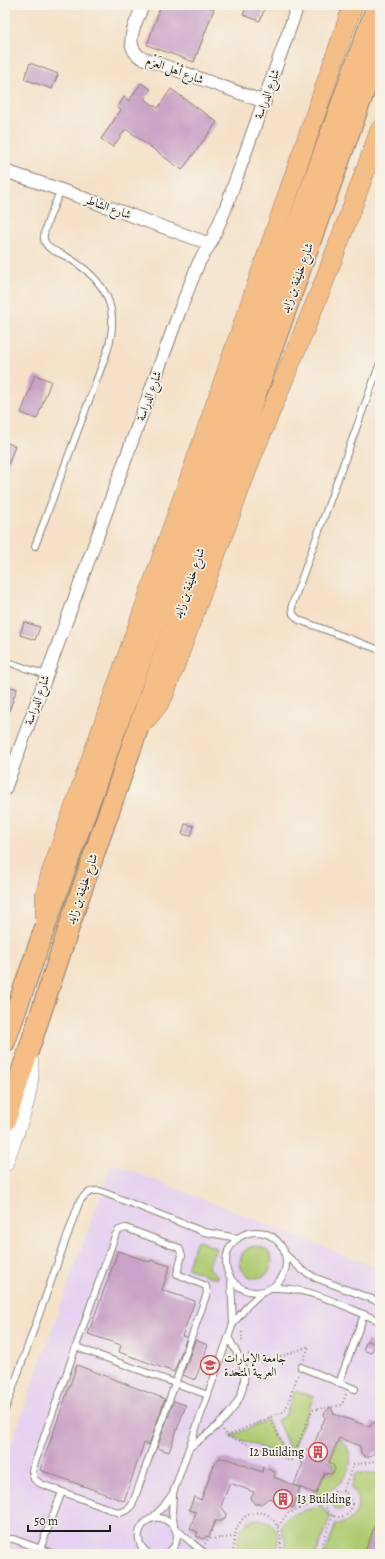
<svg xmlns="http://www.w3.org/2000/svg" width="385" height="1559" viewBox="0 0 385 1559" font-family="Alegreya,Amiri,serif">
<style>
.built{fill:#e6d2f0}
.green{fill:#aecb72;stroke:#657447}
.building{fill:#c9a3c7}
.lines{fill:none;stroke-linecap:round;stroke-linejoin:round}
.service-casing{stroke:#887e72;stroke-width:8}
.minor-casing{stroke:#887e72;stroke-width:14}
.tertiary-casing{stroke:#887e72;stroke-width:16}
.primary-casing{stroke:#887e72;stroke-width:20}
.trunk-casing{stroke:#887e72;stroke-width:22}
.path{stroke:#887e72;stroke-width:2;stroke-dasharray:1 3;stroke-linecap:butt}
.service{stroke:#fff;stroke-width:6}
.minor{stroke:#fff;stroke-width:12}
.tertiary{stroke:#fff;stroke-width:15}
.primary{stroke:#f6be87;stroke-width:19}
.trunk{stroke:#f6be87;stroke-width:20}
.labels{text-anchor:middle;stroke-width:3.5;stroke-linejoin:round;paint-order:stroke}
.street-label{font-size:12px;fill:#1c1c1c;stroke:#f7f3e8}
.poi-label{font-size:12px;fill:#1c1c1c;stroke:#f7f3e8;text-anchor:start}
</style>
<rect width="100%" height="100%" fill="#f7f3e8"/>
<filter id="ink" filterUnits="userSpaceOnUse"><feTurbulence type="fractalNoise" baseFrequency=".025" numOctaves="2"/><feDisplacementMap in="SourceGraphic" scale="8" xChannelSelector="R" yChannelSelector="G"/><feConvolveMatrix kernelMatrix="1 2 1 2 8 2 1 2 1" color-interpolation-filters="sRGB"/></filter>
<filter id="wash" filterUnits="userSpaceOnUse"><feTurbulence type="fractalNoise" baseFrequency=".012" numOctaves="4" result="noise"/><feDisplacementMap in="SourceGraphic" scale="16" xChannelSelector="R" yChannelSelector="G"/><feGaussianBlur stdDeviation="0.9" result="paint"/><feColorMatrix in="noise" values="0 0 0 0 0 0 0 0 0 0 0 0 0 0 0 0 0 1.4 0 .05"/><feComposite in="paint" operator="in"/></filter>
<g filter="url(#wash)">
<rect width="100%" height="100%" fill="#f5e1c8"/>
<polygon class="built" points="112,1163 380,1269 380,1554 5,1554 5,1461 100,1196 103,1194 105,1190 104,1186"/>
<g class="green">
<polygon points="197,1240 216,1248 208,1267 217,1275 216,1279 187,1268"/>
<circle cx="256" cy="1262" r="16"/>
<polygon points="295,1391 314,1397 291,1452 277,1420 285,1416"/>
<polygon points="267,1420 284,1456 231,1436"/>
<path d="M339,1438C364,1459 344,1485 321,1496L316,1494L324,1473L332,1474L335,1470L333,1465L329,1462Z"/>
<path d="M356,1473H380V1497L376,1501L377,1506L380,1508V1512L364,1554H325L336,1524C356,1524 365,1503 351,1488Z"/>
<circle cx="339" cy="1504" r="6"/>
<polygon points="321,1505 330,1517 316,1554 285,1554 285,1539 280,1527 288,1516"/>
<path d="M259,1519C278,1522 280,1538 277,1554H236C239,1537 239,1521 259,1519Z"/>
</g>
<g id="blocks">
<g class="building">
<polygon points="161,5 202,5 214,9 194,62 147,45"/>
<polygon points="247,5 266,5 260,21 243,15"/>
<polygon points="30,63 58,74 52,89 24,79"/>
<polygon points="141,83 151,89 144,99 158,108 171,89 217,122 182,170 126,129 113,147 101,139 121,110 117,108 124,97 129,101"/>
<polygon points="35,375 51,381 37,419 21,413"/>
<polygon points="5,442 15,446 6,470 5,470"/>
<polygon points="24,622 40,627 35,640 20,635"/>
<polygon points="5,685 17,689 6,719 5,719"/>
<polygon points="185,824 194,826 191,836 182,834"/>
<polygon points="118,1251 150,1262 151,1260 170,1266 162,1290 195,1301 182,1336 187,1337 174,1372 119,1352 121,1345 88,1334"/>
<polygon points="195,1340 208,1345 195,1380 183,1375"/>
<polygon points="367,1340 375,1344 371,1353 363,1350"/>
<polygon points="77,1365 165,1399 149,1445 144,1443 124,1501 40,1470"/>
<polygon points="174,1401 186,1405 169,1452 157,1448"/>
<polygon points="331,1407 334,1414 370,1427 372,1422 380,1425 380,1454 375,1452 370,1457 365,1457 361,1453 360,1446 339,1438 329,1462 333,1465 335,1469 332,1474 324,1473 316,1494 294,1485 303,1463 300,1462 305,1449 311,1451 325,1418 324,1413"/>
<polygon points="219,1458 228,1459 262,1472 263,1467 275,1472 274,1477 300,1488 293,1508 269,1498 261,1504 255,1504 251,1498 254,1492 230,1483 221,1506 226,1513 225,1518 221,1521 215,1521 209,1537 206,1536 204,1539 196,1536 198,1532 190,1529 196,1512 189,1510 194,1497 201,1500 214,1465"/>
<polygon points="379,1514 380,1554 364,1554"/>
</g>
</g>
</g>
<g filter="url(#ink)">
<use href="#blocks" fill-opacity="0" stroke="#887e72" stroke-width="1"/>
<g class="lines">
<g class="service-casing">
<g id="service">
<polyline points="380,363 292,605 293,614 299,620 380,650"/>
<path d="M35,546L107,352C121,308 106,280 67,257C59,252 46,250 44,239C42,231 57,199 61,190"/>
<polyline points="5,661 46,675"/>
<polygon points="126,1228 179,1248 182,1255 177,1274 206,1286 207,1293 133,1503 129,1509 120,1513 41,1484 34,1479 32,1471 115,1236 119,1230"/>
<circle cx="256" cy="1262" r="30"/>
<polyline points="286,1255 302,1270 316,1278 380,1302"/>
<polyline points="231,1280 233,1324"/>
<path d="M273,1288C309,1286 346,1308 380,1321"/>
<polyline points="76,1347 208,1395"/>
<polyline points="301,1367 355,1389"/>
<polyline points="339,1383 364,1315"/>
<path d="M5,1410L79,1203C84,1194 90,1190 100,1191L204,1232L238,1238"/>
<path d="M190,1447C214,1430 248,1405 244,1371C242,1359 234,1348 228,1337"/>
<polyline points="173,1495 172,1513 174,1525"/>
<polyline points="151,1519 163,1507 173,1493 233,1324 248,1305 262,1292"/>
<polyline points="175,1528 192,1543 206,1554"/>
<polyline points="5,1539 13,1539 55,1554"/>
<polyline points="40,1549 62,1492"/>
<path d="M149,1554C124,1537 150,1505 170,1523C174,1526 177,1531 177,1536C177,1544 173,1550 166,1554"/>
</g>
</g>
<g class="minor-casing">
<g id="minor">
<path d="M143,5C137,21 122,44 140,57L265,102"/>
<polyline points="5,171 61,190 210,244"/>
<polyline points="5,789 180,310 199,262 210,244 225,210 298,5"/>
</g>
</g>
<g class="tertiary-casing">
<path id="tertiary" d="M5,1164C16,1132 38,1086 29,1053"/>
</g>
<g class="primary-casing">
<g id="primary">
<path d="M138,727C149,717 157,708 164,695L251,459L324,282L350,213L380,130"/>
<polyline points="45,922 45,896 50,876 211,417 353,5"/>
</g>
</g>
<g class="trunk-casing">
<g id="trunk">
<polyline points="5,1042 66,867 377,5"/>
<polyline points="5,1122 76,906 214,511 380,47"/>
</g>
</g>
<g class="path">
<polyline points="242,1328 242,1343"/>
<polyline points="248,1354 256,1360 265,1363 309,1346 304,1360"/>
<polyline points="269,1417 291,1460"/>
<polyline points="223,1430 227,1436 291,1461 312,1410 342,1405 346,1394"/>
<polyline points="227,1436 285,1411 298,1375"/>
<polyline points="343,1491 353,1465 380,1460"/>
<circle cx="339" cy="1504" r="13"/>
<polyline points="278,1526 288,1513 327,1499"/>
<polyline points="205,1544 208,1539 235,1537"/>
<path d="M233,1554C234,1543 234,1530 241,1521C245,1516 249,1514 255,1513C276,1509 284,1538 280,1554"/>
<polyline points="319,1554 333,1515"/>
</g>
<use href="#service" class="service"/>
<use href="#minor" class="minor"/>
<use href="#tertiary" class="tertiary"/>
<use href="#primary" class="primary"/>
<use href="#trunk" class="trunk"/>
</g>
</g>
<defs>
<g id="university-ring" transform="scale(1)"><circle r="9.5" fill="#f7f3e8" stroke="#d1495b" stroke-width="1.5"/><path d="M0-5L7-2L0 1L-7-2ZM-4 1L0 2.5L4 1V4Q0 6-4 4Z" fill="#d1495b"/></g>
<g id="building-ring" transform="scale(1)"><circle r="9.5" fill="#f7f3e8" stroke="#d1495b" stroke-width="1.5"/><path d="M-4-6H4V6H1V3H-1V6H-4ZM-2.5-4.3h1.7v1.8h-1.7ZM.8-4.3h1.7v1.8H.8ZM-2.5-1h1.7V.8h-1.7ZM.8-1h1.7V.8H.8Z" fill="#d1495b"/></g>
</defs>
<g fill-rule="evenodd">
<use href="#university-ring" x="210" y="1365"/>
<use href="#building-ring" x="318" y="1452"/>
<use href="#building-ring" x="283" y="1499"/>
</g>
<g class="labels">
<g class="street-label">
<text transform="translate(175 70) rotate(20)" y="4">شارع أهْل العَزْم</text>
<text transform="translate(267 94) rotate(-70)" y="4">شارع الدراسة</text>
<text transform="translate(108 207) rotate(20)" y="4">شارع الشاطر</text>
<text transform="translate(297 278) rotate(-70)" y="4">شارع خليفة بن زايد</text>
<text transform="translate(149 396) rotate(-70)" y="4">شارع الدراسة</text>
<text transform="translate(189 583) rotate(-71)" y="4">شارع خليفة بن زايد</text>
<text transform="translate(37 700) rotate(-70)" y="4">شارع الدراسة</text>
<text transform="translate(82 889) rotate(-71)" y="4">شارع خليفة بن زايد</text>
</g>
<g class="poi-label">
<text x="224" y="1362">جامعة الإمارات<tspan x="224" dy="14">العربية المتحدة</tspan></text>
<text x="304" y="1456" text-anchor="end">I2 Building</text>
<text x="297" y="1503">I3 Building</text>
</g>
</g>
<rect width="385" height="1559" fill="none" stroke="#f7f3e8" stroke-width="20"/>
<path d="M28 1525v6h82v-6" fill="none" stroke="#1c1c1c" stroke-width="2"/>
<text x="34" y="1525" font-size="12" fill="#1c1c1c" stroke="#f7f3e8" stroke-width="3" paint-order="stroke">50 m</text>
</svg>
